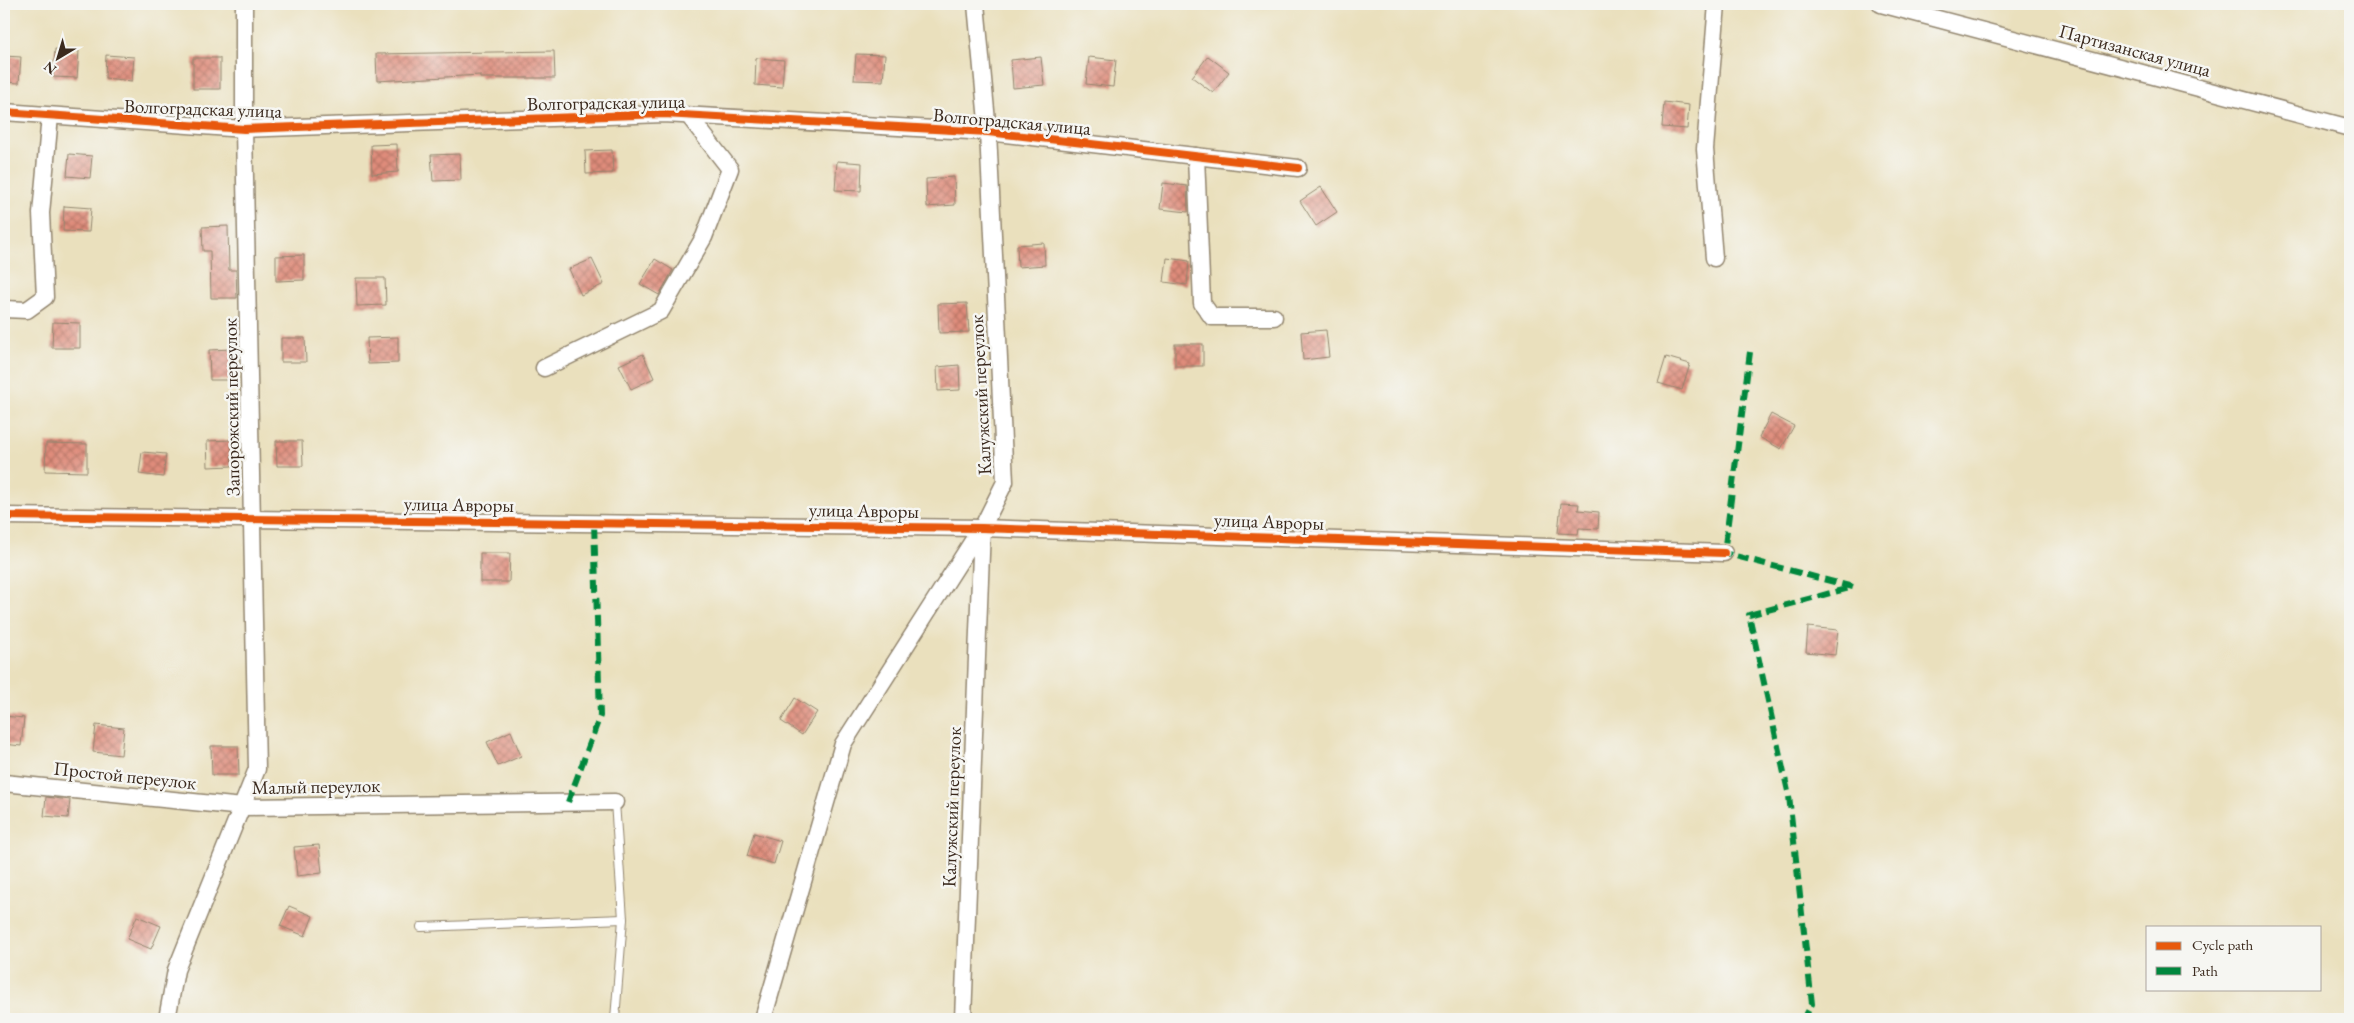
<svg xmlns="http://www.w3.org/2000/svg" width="2354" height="1023" viewBox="0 0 2354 1023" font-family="'EB Garamond',serif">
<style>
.building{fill:url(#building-cross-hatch)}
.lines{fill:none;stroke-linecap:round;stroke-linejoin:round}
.service-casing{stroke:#92856e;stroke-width:10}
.minor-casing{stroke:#92856e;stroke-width:19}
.service{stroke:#fff;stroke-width:8}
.minor{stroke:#fff;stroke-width:16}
.quiet{stroke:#00873e;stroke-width:6;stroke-dasharray:12 6;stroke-linecap:butt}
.cycleway-casing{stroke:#f6f6f2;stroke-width:11}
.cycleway{stroke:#e8590c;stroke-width:8}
.labels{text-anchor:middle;stroke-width:5;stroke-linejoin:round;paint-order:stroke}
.street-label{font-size:19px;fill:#3b2a1e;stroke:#f6f6f2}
</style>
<defs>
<pattern id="building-cross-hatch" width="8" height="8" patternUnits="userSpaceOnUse" patternTransform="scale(1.25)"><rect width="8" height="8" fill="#df8c7b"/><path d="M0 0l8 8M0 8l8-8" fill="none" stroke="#b67364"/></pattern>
</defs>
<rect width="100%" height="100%" fill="#f6f6f2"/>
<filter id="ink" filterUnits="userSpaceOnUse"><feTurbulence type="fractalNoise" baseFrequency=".02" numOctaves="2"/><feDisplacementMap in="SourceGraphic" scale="10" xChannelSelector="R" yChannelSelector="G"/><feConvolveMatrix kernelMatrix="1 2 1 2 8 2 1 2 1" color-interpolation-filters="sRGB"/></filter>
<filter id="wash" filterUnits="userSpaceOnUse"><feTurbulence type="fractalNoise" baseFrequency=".0096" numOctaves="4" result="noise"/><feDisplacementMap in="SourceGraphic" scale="20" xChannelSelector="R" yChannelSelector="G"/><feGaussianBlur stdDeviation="1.12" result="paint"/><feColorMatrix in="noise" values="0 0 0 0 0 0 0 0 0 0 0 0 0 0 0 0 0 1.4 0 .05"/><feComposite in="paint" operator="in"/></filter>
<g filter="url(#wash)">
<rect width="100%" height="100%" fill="#eae0bd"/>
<g id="blocks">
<g class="building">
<polygon points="55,49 79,51 77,78 53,77"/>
<polygon points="554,51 555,78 480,78 480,75 377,81 376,54"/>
<polygon points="856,54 885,55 883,81 854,80"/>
<polygon points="106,55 134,57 132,81 105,78"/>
<polygon points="4,56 21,57 19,83 4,82"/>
<polygon points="1208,56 1229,72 1213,93 1192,77"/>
<polygon points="1041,57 1044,85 1013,88 1011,60"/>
<polygon points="1089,57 1116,60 1113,87 1086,84"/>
<rect x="193" y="58" width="27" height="31"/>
<polygon points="756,58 784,60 782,87 755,85"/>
<polygon points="1664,102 1689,105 1687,129 1662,127"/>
<polygon points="397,144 398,172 372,174 371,145"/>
<polygon points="612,150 613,173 586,174 585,151"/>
<polygon points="69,154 92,156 90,178 67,176"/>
<polygon points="460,154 461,180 433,181 431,155"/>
<polygon points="837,161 862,163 861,191 835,190"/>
<polygon points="954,177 955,205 927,207 926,179"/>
<polygon points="1163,183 1187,186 1188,212 1160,209"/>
<polygon points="1321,187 1337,212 1316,226 1300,201"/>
<polygon points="64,206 91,208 89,232 63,231"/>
<polygon points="228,226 229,270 236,270 237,298 211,298 210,251 203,251 202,227"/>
<polygon points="1044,243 1045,265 1018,267 1017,245"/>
<polygon points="304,255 304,280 276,281 276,256"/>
<polygon points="1167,258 1189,261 1187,285 1164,282"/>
<polygon points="592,259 604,284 581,295 569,269"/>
<polygon points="655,259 673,270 659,295 640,284"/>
<polygon points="356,278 385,278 386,305 357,306"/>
<polygon points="967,303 969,332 939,333 938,304"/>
<polygon points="53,322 80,323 80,348 52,348"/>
<polygon points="1326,330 1329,357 1303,360 1301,332"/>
<polygon points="398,337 398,363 368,364 367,338"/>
<polygon points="281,338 305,338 306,362 281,362"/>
<rect x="1175" y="344" width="28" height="22"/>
<polygon points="233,349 234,380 210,380 209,350"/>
<polygon points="643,354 654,378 631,389 619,365"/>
<polygon points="1666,357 1690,364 1682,390 1658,383"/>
<polygon points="959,365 960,390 938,391 937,367"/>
<polygon points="1771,414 1794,426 1781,449 1759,437"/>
<polygon points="231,440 232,466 208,467 207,441"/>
<polygon points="276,441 302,441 303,466 277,466"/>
<polygon points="46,443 87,444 87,472 45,471"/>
<polygon points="142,452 166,454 163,477 139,474"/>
<polygon points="1561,503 1579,504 1578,510 1599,512 1598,529 1579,528 1578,534 1558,533"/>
<polygon points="480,553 510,553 509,582 480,582"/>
<polygon points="1808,627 1838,630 1835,655 1806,652"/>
<polygon points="795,698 817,712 802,735 781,721"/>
<polygon points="4,716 24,718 21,746 4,744"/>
<polygon points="96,725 124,728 121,755 93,752"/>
<polygon points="511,731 521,756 498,766 487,742"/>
<polygon points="211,746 238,746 239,775 212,775"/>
<polygon points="46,797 70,800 68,818 44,816"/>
<polygon points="754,833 781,841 774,864 747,856"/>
<polygon points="319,845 322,873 297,876 294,847"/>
<polygon points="289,906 313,916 305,936 280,926"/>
<polygon points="137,916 161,926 151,949 127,939"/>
</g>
</g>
</g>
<g filter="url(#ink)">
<use href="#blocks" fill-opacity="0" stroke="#92856e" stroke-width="1"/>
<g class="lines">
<g class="service-casing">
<g id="service">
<polyline points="615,802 623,919 615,1019"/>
<polyline points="421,927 623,919"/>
</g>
</g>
<g class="minor-casing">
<g id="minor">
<polyline points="1881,4 2350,128"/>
<polyline points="4,112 244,129 664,114 988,132 1298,168"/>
<polyline points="1196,156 1202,303 1212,317 1274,317"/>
<polyline points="1714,258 1705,149 1717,4"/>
<polyline points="4,309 27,310 45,297 41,213 50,116"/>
<polyline points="544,368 661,311 704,237 730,169 689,116"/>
<polyline points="4,516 982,528 1724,553"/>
<polyline points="4,783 243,807 615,802"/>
<polyline points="167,1019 176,970 257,769 244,129 244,4"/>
<polyline points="763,1019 843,744 981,528"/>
<polyline points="963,1019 982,528 1005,482 988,132 976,4"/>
</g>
</g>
<use href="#service" class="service"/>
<use href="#minor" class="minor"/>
<g class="quiet">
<polyline points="1750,352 1724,553 1853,587 1749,615 1789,796 1812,1004 1804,1019"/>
<polyline points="568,802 600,716 594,522"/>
</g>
<g class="cycleway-casing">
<g id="cycleway">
<polyline points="4,112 244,129 664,114 988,132 1298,168"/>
<polyline points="4,516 982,528 1724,553"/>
</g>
</g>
<use href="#cycleway" class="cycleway"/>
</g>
</g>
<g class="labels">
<g class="street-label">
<text transform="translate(2135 50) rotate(15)" y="7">Партизанская улица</text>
<text transform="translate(606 102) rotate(-1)" y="7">Волгоградская улица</text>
<text transform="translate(203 108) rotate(2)" y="7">Волгоградская улица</text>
<text transform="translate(1012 121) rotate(5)" y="7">Волгоградская улица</text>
<text transform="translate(980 395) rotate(-93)" y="7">Калужский переулок</text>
<text transform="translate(231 407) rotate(-91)" y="7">Запорожский переулок</text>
<text transform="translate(459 504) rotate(1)" y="7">улица Авроры</text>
<text transform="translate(864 510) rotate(1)" y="7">улица Авроры</text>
<text transform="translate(1269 521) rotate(2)" y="7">улица Авроры</text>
<text transform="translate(125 775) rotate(6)" y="7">Простой переулок</text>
<text transform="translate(316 786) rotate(-1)" y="7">Малый переулок</text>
<text transform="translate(951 807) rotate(-88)" y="7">Калужский переулок</text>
</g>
</g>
<rect width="2354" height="1023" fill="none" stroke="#f6f6f2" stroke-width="20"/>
<rect x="2146" y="926" width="175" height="65" fill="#f6f6f2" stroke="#aba49d"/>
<rect x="2156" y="942" width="25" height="8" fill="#e8590c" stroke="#aba49d"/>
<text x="2192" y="950" font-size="15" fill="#3b2a1e">Cycle path</text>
<rect x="2156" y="967" width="25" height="8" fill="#00873e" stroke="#aba49d"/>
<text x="2192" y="976" font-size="15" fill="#3b2a1e">Path</text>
<g transform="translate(58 58) rotate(218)" stroke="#f6f6f2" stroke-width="4" paint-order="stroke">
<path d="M0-4L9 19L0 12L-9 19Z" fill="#3b2a1e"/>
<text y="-8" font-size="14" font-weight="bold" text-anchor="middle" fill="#3b2a1e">N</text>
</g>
</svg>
